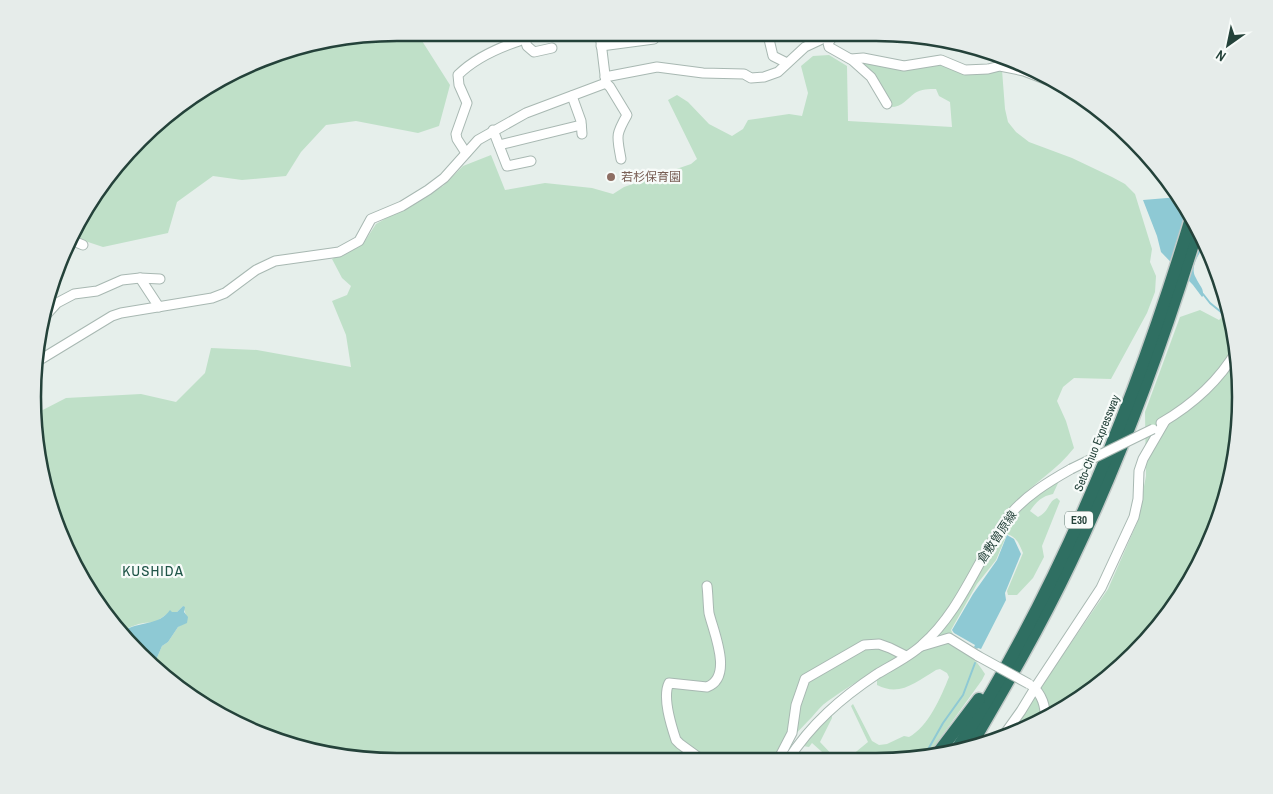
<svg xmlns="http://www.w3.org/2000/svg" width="1273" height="794" viewBox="0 0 1273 794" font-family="'Archivo Narrow','Noto Sans JP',sans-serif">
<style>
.green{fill:#bfe0c8}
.water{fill:#8ec9d4}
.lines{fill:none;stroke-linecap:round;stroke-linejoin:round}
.stream{stroke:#8ec9d4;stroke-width:2}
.minor-casing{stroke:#a8b8b2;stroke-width:11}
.highway-casing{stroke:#c2cac8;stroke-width:15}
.minor{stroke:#fff;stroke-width:9}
.highway{stroke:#2f6f62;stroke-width:12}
.minor-bridge-casing{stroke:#a8b8b2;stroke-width:11;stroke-linecap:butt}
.minor-bridge{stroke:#fff;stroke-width:9}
.education-dot{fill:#8d6e63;stroke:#f7fbf9;stroke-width:2}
.labels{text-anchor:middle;stroke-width:4.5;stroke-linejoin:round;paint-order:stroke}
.shield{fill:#f7fbf9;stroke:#637a73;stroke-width:1}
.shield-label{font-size:11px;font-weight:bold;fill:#24423a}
.education-label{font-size:12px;fill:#785e54;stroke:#f7fbf9;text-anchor:start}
.street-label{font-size:12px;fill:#24423a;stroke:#f7fbf9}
.quarter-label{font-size:15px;letter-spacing:1px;fill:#1f5548;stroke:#f7fbf9}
.rim{fill:none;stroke:#24423a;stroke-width:2.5}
</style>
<rect width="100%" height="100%" fill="#e6efeb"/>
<g class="green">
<polygon points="397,33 417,33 450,85 439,126 418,133 356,121 326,125 301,152 286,176 242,180 213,176 177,202 168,233 103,247 73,237 94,194 175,108 280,52"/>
<path d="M829,55L847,66L848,121L952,127L950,102L939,96L936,89C929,89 921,89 915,93C907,99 902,107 891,107L884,93L860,63L863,61L940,63L1002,70L1005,109L1008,122L1016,132L1029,142L1072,158L1112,177L1125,184L1135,194L1152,249L1150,262L1156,276L1155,292L1147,313L1111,379L1074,378L1063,387L1057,401L1066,421L1074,448C1054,474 1026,487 1006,513C976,552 962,604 925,636C896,662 859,678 828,701C822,705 817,711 812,717C798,731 786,744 776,760L350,758L258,734L175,686L153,662L156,660L162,646L168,642L178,627L183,624L186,615L183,606L177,612L167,614L154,623C144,621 131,626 123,631L94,600L52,514L35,414L66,398L141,394L176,402L205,373L211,348L257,350L351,367L346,335L332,301L347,295L351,286L342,278L332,259L363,244L376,224L443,186L463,166L491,155L505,190L545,183L592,188L613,194L624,187L691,164L697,159L668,100L677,95L688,102L709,124L732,136L743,129L748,120L789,114L802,116L808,93L801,66L813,56Z"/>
<polygon points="1200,310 1219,320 1228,311 1237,349 1240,421 1228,491 1203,558 1165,619 1117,671 1058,713 1007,736 1108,589 1137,523 1146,476 1145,412 1180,317"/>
<path d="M1059,481L1053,494C1042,496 1036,502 1030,511L1038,517C1050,511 1048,501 1057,498L1060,501L1042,546L1044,557L1033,578L1017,595H1008L1007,591L1023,553C1019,544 1017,537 1007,534L996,560L977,584L951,630L954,637L936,640L934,637L953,617L1011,519L1039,492Z"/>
<path d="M950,642C965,650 976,659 985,674L982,680L928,755L895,761L846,760L868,742L851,706L853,704L872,741L879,745L887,744L904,736L909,737C928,727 941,697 949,677L947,673L940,669L936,670C916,682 900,697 877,685V677L921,650Z"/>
<polygon points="832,711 832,718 820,742 837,760 831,760 812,743 809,747 803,746 811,735"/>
</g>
<g class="water">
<path d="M1179,197L1192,215L1205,245C1199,254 1189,267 1196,278C1199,285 1204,288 1203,296L1202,297L1193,285L1161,252L1157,236L1143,200Z"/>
<polygon points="1007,535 1014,539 1021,554 1005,593 1006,600 981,649 978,648 977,649 974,647 975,645 954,633 952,630 973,594 997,560"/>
<path d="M183,606L185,607L184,612L188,617L187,623L178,627L168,642L162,646L156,660L153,662L123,631C139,621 159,626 170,610L172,612H177Z"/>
</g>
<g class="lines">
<g class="stream">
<polyline points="1203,294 1210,303 1221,312 1227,324 1233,328"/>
<polyline points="867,761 926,753 943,723 963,695 975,663"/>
</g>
<g class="minor-casing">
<g id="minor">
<polyline points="460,33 463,33"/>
<polyline points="523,33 527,46 534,52 552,48"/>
<path d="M600,34L606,83L610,87L627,115C615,136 617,136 621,159"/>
<polyline points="768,35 773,56 787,63"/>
<polyline points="834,35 828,43 829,47 852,60 871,77 887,104"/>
<polyline points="601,46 654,39"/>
<polyline points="851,59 863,58 904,66 941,60 965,70 988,69 1000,66 1024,71 1055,83"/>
<polyline points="605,77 657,67 703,73 744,74 751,78 764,77 778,72 805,47 820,40 826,35"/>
<polyline points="572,96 581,121 582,134"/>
<polyline points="493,130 507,166 531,161"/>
<polyline points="499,145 581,125"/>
<path d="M466,153L457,139L456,134L467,103L459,85L458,75C474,59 498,48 519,41L523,33"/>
<polyline points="71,240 83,245"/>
<polyline points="140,278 159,307"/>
<polyline points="46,315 57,303 74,294 97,291 122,280 140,278 160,279"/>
<polyline points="38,361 112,316 121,313 212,298 225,293 256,270 275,261 332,253 339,252 359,241 371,219 402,206 428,190 444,178 478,140 526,113 606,83"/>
<path d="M1161,423C1192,405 1219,381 1237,350"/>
<polyline points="922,646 949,638 978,656"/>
<path d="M1032,686C1042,694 1046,707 1045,719"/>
<polyline points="1001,739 1021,711 1035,688 1101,588 1134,517 1138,499 1139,471 1143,459 1165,421"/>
<path d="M702,760L680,744L676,740C671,725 662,697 669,683L707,687C734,677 713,631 709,613C708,604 708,594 707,586"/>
<polyline points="778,760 792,733 796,705 805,679 864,645 879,644 890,648 906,656"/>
<path d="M788,760C811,724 841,698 877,674C892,665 909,657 922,645C962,610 977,559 1008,517C1025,496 1048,482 1071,469"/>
</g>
</g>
<g class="highway-casing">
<g id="highway">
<path d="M970,747C1005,687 1040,627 1070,564C1122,456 1163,343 1198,228"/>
<path d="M957,749C1062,584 1136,401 1192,215"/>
<polyline points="938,753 979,699"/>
</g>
</g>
<use href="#minor" class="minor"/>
<use href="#highway" class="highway"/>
<g class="minor-bridge-casing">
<g id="minor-bridge">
<polyline points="1071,469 1153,429"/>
<polyline points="978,656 1029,684"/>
</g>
</g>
<use href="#minor-bridge" class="minor-bridge"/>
</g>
<circle class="education-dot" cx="611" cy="177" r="5"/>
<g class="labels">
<rect class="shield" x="1065" y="511.5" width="28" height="17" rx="4"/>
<g class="shield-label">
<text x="1079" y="524">E30</text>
</g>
<g class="education-label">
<text x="621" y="181">若杉保育園</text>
</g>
<g class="street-label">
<text transform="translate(1097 443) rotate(-68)" y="4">Seto-Chuo Expressway</text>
<text transform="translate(997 537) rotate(-56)" y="4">倉敷曽原線</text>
</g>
<g class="quarter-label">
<text x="153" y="576">KUSHIDA</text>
</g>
</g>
<path d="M0 0H1273V794H0ZM397 41H876A356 356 0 0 1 1232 397V397A356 356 0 0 1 876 753H397A356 356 0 0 1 41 397V397A356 356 0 0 1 397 41Z" fill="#e6ecea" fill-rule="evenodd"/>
<path class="rim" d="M397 41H876A356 356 0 0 1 1232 397V397A356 356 0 0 1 876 753H397A356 356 0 0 1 41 397V397A356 356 0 0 1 397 41Z"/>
<g transform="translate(1228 45) rotate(213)" stroke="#f7fbf9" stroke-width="4" paint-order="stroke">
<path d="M0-4L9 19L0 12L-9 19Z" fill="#24423a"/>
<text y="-8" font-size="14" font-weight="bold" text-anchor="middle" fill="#24423a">N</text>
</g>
</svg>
